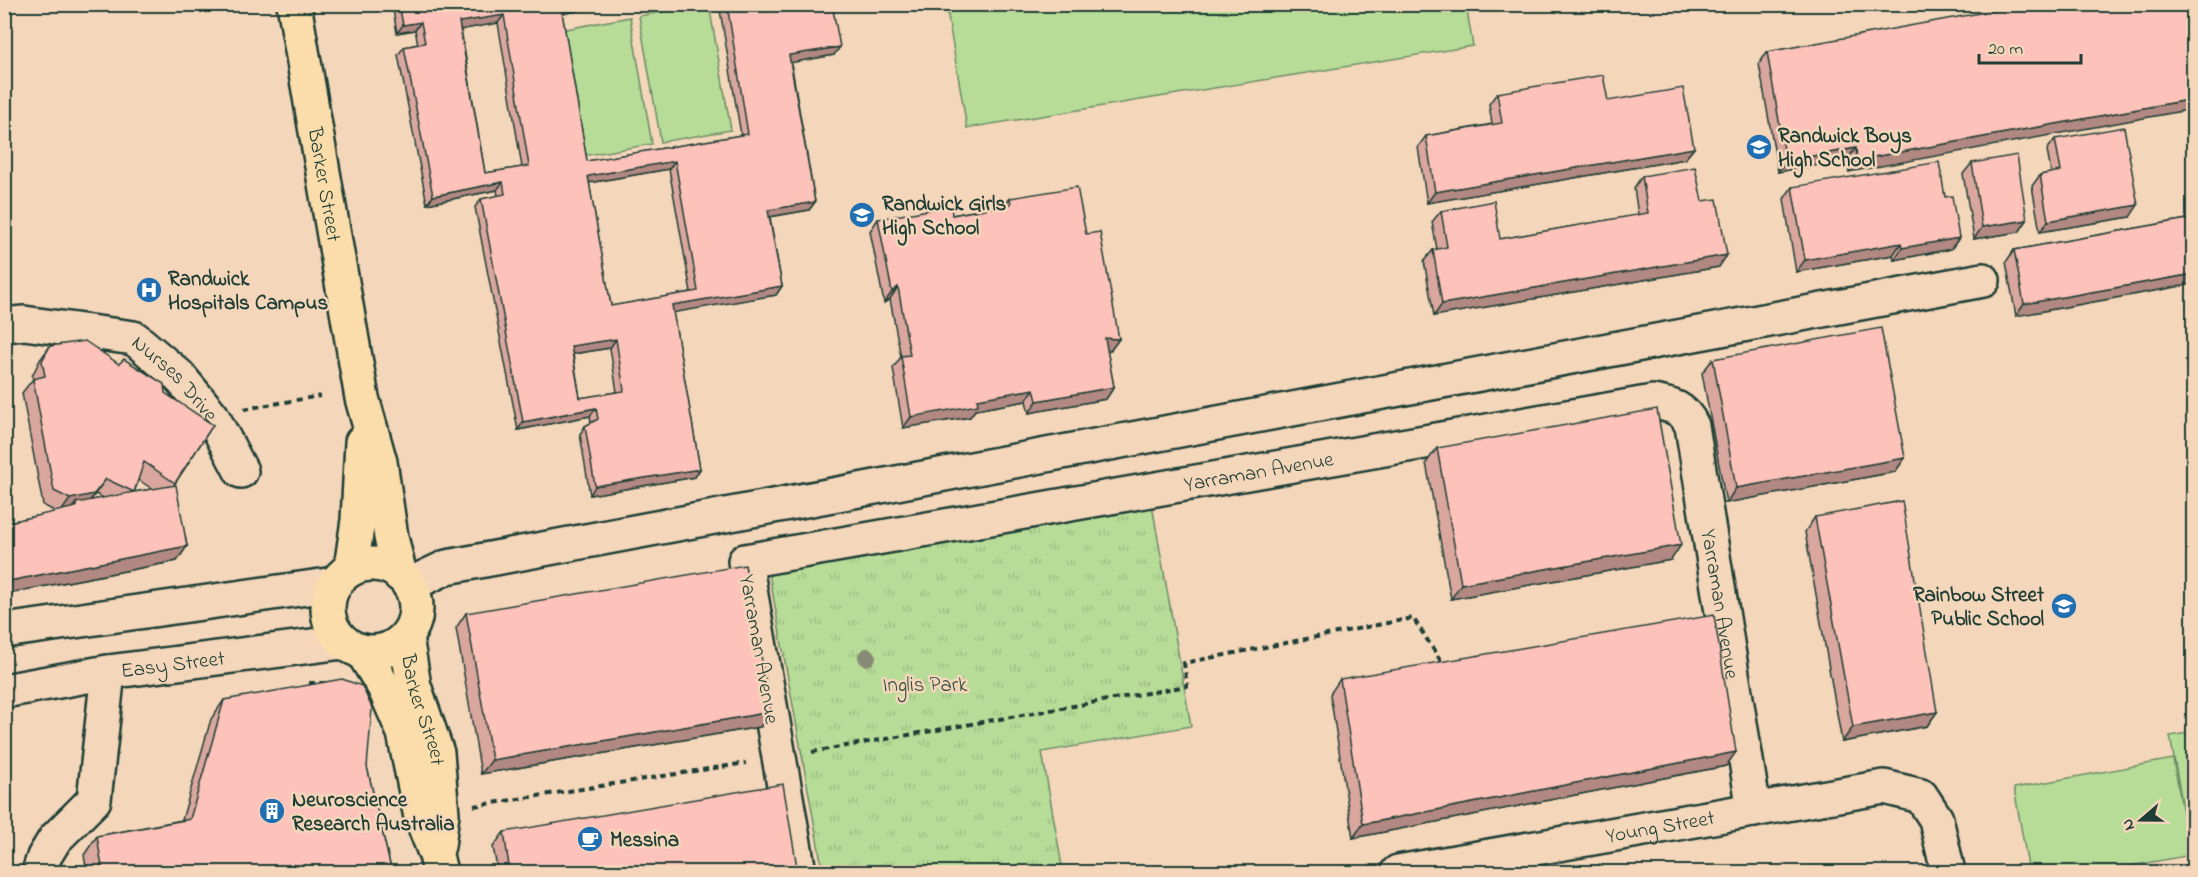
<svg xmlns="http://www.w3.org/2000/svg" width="2198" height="877" viewBox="0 0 2198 877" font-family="'Indie Flower',sans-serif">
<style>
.park{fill:url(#park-tufts);stroke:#6b8c66;stroke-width:1.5}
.pitch{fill:#b7dc98;stroke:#6b8c66;stroke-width:1.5}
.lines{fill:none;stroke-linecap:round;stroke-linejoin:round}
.minor-casing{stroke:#1f3d34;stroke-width:38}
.major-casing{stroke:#1f3d34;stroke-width:38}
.path{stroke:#1f3d34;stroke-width:4;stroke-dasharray:6 4.5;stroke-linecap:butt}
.minor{stroke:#f4d6ba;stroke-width:33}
.major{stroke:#fbddab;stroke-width:33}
.tree{fill:#878b76}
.wall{fill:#daa79f;stroke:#1f3d34;stroke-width:1.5;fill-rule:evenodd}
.shaded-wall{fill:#b18882;stroke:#1f3d34;stroke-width:1.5}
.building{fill:#fdc2b9;stroke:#1f3d34;stroke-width:1.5;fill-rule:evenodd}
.labels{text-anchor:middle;stroke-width:5;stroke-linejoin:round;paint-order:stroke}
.poi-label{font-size:21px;font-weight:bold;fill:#1f3d34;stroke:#f4d6ba;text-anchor:start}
.street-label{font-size:21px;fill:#1f3d34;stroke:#f4d6ba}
.park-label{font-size:21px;fill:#2e4d3e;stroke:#f4d6ba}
</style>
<defs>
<pattern id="park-tufts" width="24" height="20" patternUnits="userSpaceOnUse" patternTransform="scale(1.5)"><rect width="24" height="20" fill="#b7dc98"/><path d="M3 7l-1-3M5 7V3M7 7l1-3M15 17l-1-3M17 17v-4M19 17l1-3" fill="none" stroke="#9dbe84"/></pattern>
</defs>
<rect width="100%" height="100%" fill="#f4d6ba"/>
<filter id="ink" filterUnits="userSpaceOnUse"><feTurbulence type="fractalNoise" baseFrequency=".0167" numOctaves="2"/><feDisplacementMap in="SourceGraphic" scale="12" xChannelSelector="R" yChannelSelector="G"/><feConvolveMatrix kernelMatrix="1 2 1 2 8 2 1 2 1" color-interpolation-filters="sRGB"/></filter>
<g filter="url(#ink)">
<polygon class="park" points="1152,505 1191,726 1042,752 1063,872 823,872 769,573"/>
<g class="pitch">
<polygon points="701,5 709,5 731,130 661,142 639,16"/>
<polygon points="946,5 1466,5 1473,46 967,128"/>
<polygon points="630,17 652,144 583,156 561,30"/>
<polygon points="2193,732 2194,732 2193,864 2170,736"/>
<polygon points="2173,759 2191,855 2098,872 2029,872 2014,788"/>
</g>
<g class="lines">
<g class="minor-casing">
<g id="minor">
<path id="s1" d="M4,325L24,323L134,338L178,375L212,416L241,471"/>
<polyline points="409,585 447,567 1983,280"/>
<polyline points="4,631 335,584"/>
<path id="s2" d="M4,691L108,672L343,642"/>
<polyline points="39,872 44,857 55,839 94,800 108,672"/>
<path id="s3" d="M799,872L745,561L1653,402C1672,405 1684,408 1692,426L1754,810"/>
<path id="s4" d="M1398,872L1884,787L1921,796L1936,819L1948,872"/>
</g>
</g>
<g class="major-casing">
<g id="major">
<path id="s5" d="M294,4L362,398L380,462L391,537L400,575"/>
<circle cx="372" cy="608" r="44"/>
<polyline points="351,569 358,520 362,442"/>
<path id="s6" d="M406,637L414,686L437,753L442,814L438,846"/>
<polyline points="362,651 384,687 404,733 421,817 436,855 440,872"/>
</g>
</g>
<g class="path">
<polyline points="244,409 320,396"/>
<polyline points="309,683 329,683"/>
<polyline points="812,752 1187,686 1184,663 1413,618 1443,664"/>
<polyline points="474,806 746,763"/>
</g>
<use href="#minor" class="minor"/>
<use href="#major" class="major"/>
</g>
<circle class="tree" cx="867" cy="657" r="9"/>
<g class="wall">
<path d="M392,4H617L562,13L587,161L741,135L719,4H832L834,55L791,62L815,202L809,210L770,217L782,286L776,295L673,312L700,469L695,477L590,495L580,434L585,426L591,423L590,416L518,430L475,207L481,199L498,196L497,190L427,204L398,55L404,47L418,44L415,30L397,33ZM498,23L522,167L485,173L461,29ZM669,169L691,292L611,306L589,183ZM610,348L617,392L580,398L573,354Z"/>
<polygon points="2027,4 2193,4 1849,172 1847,160 1778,172 1759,64 1767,52 2026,6"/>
<polygon points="1497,93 1608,101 1694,148 1685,159 1427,203 1418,147 1426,136 1492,124 1489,104"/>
<polygon points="2055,139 2130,217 2040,232 2032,186 2040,175 2051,173 2047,150"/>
<polygon points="1972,163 2027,220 2019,232 1974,239 1963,174"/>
<polygon points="1642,176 1702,201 1719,267 1434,316 1424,261 1433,250 1437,249 1432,222 1441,211 1500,239 1638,215 1634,188"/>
<polygon points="1792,187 1945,197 1959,238 1951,249 1894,260 1893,255 1796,272 1784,199"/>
<polygon points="1010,198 1086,234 1119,339 1110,351 1107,351 1114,387 1106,399 1029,413 1026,401 975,410 970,417 903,428 893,368 901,357 890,299 884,303 870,231 878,219 952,215 1005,205"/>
<polygon points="2193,218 2016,316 2006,262 2014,250"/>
<path d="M50,346L119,364L213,425L174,485L187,546L177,561L4,594V524L5,523L56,512L43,505L22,393L33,379L32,376L40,360ZM139,480L152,489L134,492ZM95,494L104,498L91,500Z"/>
<polygon points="1713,359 1905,458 1895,472 1726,503 1702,373"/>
<polygon points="1437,448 1671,560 1451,599 1426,463"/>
<polygon points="1815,517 1937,712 1927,726 1842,742 1805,532"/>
<polygon points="466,613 760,727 481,774 456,628"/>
<polygon points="1340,679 1726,766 1353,838 1330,694"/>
<polygon points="224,700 367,767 392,873 87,873 84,855 97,836 182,820 211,719"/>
<polygon points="504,832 798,873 498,873 493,847"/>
</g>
<g class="shaded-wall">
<polygon points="573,4 617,4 555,15 561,6"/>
<polygon points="504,15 498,23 454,31 459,22"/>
<polygon points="421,22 415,30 397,33 403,25"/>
<polygon points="840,47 834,55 784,64 789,55"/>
<polygon points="2193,99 2193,109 1849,172 1857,160"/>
<polygon points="1694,148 1685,159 1427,203 1435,192"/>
<polygon points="1856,148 1847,160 1778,172 1786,161"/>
<polygon points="675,161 669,169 582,184 588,176"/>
<polygon points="503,182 497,190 427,204 433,196"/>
<polygon points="815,202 809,210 763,218 768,210"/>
<polygon points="2138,205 2130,217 2040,232 2048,221"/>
<polygon points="2027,220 2019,232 1974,239 1982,227"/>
<polygon points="1959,238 1951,249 1894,260 1902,248"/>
<polygon points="1901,243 1893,255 1796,272 1805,260"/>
<polygon points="1727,255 1719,267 1434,316 1442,304"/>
<polygon points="2193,274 2193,284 2016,316 2024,304"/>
<polygon points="782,286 776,295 666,314 672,305"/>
<polygon points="898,287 890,299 884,303 892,292"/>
<polygon points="1105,338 1119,339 1110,351 1097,350"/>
<polygon points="616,339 610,348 566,355 571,346"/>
<polygon points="1114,387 1106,399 1029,413 1037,401"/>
<polygon points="1034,389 1026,401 975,410 970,417 903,428 911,417 977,399"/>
<polygon points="596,408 590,416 518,430 523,422"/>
<polygon points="1905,458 1895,472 1726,503 1736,488"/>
<polygon points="700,469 695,477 590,495 595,486"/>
<polygon points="106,479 84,509 76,507 76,503 70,512 60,513 70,499"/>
<polygon points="1681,545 1671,560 1451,599 1461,584"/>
<polygon points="187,546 177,561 4,594 4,582"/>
<polygon points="771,712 760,727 481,774 492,760"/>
<polygon points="1937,712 1927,726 1842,742 1853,727"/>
<polygon points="1736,752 1726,766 1353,838 1363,824"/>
</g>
<g class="building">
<path d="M399,4H573L561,6L587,161L748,134L727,4H832L840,47L789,55L815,202L768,210L782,286L672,305L700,469L595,486L585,426L598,419L596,408L523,422L481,199L505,194L503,182L433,196L404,47L425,43L421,22L403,25ZM504,15L529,166L485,173L459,22ZM675,161L698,291L611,306L588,176ZM616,339L624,391L580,398L571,346Z"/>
<polygon points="2029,4 2193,4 2193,99 1857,160 1856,148 1786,161 1767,52"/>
<polygon points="1603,75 1608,101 1683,88 1694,148 1435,192 1426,136 1502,123 1497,93"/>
<polygon points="2124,127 2138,205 2048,221 2040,175 2061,171 2055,139"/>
<polygon points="2017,155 2027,220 1982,227 1972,163"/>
<polygon points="1939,162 1945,197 1952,196 1959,238 1902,248 1901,243 1805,260 1792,187"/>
<polygon points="1695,167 1702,201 1717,199 1727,255 1442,304 1433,250 1447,247 1441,211 1494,201 1500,239 1648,213 1642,176"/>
<polygon points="1077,187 1086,234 1100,232 1119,339 1105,338 1114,387 1037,401 1034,389 977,399 978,405 911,417 901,356 910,355 898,287 892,292 878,219 951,206 952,215 1011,204 1010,198"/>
<polygon points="2193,218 2193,274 2024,304 2014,250"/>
<polygon points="1881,328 1905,458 1736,488 1713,359"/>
<polygon points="85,341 119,364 124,359 164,384 165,393 213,425 175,483 144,462 134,492 176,485 187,546 4,582 4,549 8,548 5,523 76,507 76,503 134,492 106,479 94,494 70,499 54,491 33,379 45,376 42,361 50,346"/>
<polygon points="1657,409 1681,545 1461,584 1437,448"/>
<polygon points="1902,501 1937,712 1853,727 1815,517"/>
<polygon points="745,565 771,712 492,760 466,613"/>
<polygon points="1714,615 1736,752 1363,824 1340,679"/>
<polygon points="342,679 362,686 372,708 367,767 392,873 103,873 97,836 190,819 224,700"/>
<polygon points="783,784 798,873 510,873 504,832"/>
</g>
</g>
<defs>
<g id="school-disc" transform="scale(1.35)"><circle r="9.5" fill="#1f6fb2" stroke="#f4d6ba"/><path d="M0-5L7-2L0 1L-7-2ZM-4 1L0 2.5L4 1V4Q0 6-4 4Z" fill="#fff"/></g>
<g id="hospital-disc" transform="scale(1.35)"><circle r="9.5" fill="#1f6fb2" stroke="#f4d6ba"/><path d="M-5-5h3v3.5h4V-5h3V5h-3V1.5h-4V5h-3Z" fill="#fff"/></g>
<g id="building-disc" transform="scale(1.35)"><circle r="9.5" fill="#1f6fb2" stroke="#f4d6ba"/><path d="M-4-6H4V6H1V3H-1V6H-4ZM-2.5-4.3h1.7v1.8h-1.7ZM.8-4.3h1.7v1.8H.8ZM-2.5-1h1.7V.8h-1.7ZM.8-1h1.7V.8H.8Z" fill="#fff"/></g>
<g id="cafe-disc" transform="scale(1.35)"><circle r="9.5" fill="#1f6fb2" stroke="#f4d6ba"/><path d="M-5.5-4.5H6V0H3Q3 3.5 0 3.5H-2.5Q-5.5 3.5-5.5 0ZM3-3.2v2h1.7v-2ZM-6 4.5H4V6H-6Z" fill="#fff"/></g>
</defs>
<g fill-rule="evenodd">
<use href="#school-disc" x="1759" y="147"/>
<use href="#school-disc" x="862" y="215"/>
<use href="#hospital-disc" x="149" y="290"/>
<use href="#school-disc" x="2064" y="606"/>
<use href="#building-disc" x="272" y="811"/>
<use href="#cafe-disc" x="590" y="839"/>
</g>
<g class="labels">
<g class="poi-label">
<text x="1778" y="142">Randwick Boys<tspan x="1778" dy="24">High School</tspan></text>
<text x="882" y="210">Randwick Girls<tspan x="882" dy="24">High School</tspan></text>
<text x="168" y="285">Randwick<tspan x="168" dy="24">Hospitals Campus</tspan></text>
<text x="2044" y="601" text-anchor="end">Rainbow Street<tspan x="2044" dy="24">Public School</tspan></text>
<text x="292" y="806">Neuroscience<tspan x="292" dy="24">Research Australia</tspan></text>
<text x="610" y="846">Messina</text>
</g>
<g class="street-label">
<text dy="7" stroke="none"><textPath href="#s5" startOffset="183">Barker Street</textPath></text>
<text dy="7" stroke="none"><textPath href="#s1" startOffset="189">Nurses Drive</textPath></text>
<text dy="7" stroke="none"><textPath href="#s3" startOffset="837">Yarraman Avenue</textPath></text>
<text dy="7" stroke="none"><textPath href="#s3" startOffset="1466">Yarraman Avenue</textPath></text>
<text transform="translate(760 649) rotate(80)" y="7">Yarraman Avenue</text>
<text dy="7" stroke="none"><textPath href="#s2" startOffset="171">Easy Street</textPath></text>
<text dy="7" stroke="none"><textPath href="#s6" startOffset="75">Barker Street</textPath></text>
<text dy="7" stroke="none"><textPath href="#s4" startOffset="266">Young Street</textPath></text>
</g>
<g class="park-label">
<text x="925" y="691">Inglis Park</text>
</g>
</g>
<rect width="2198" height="877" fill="none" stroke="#f4d6ba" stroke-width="24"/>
<rect x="12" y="12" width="2174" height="853" fill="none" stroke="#1f3d34" stroke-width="2" filter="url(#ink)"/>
<g transform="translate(2141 820) rotate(250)" stroke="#f4d6ba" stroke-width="4.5" paint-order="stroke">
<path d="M0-4.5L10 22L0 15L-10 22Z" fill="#1f3d34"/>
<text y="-9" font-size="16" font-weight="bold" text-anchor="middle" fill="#1f3d34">N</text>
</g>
<path d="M1979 54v9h102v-9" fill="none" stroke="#1f3d34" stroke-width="3"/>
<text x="1988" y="54" font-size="18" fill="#1f3d34" stroke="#f4d6ba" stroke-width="4.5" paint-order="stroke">20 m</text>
</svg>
